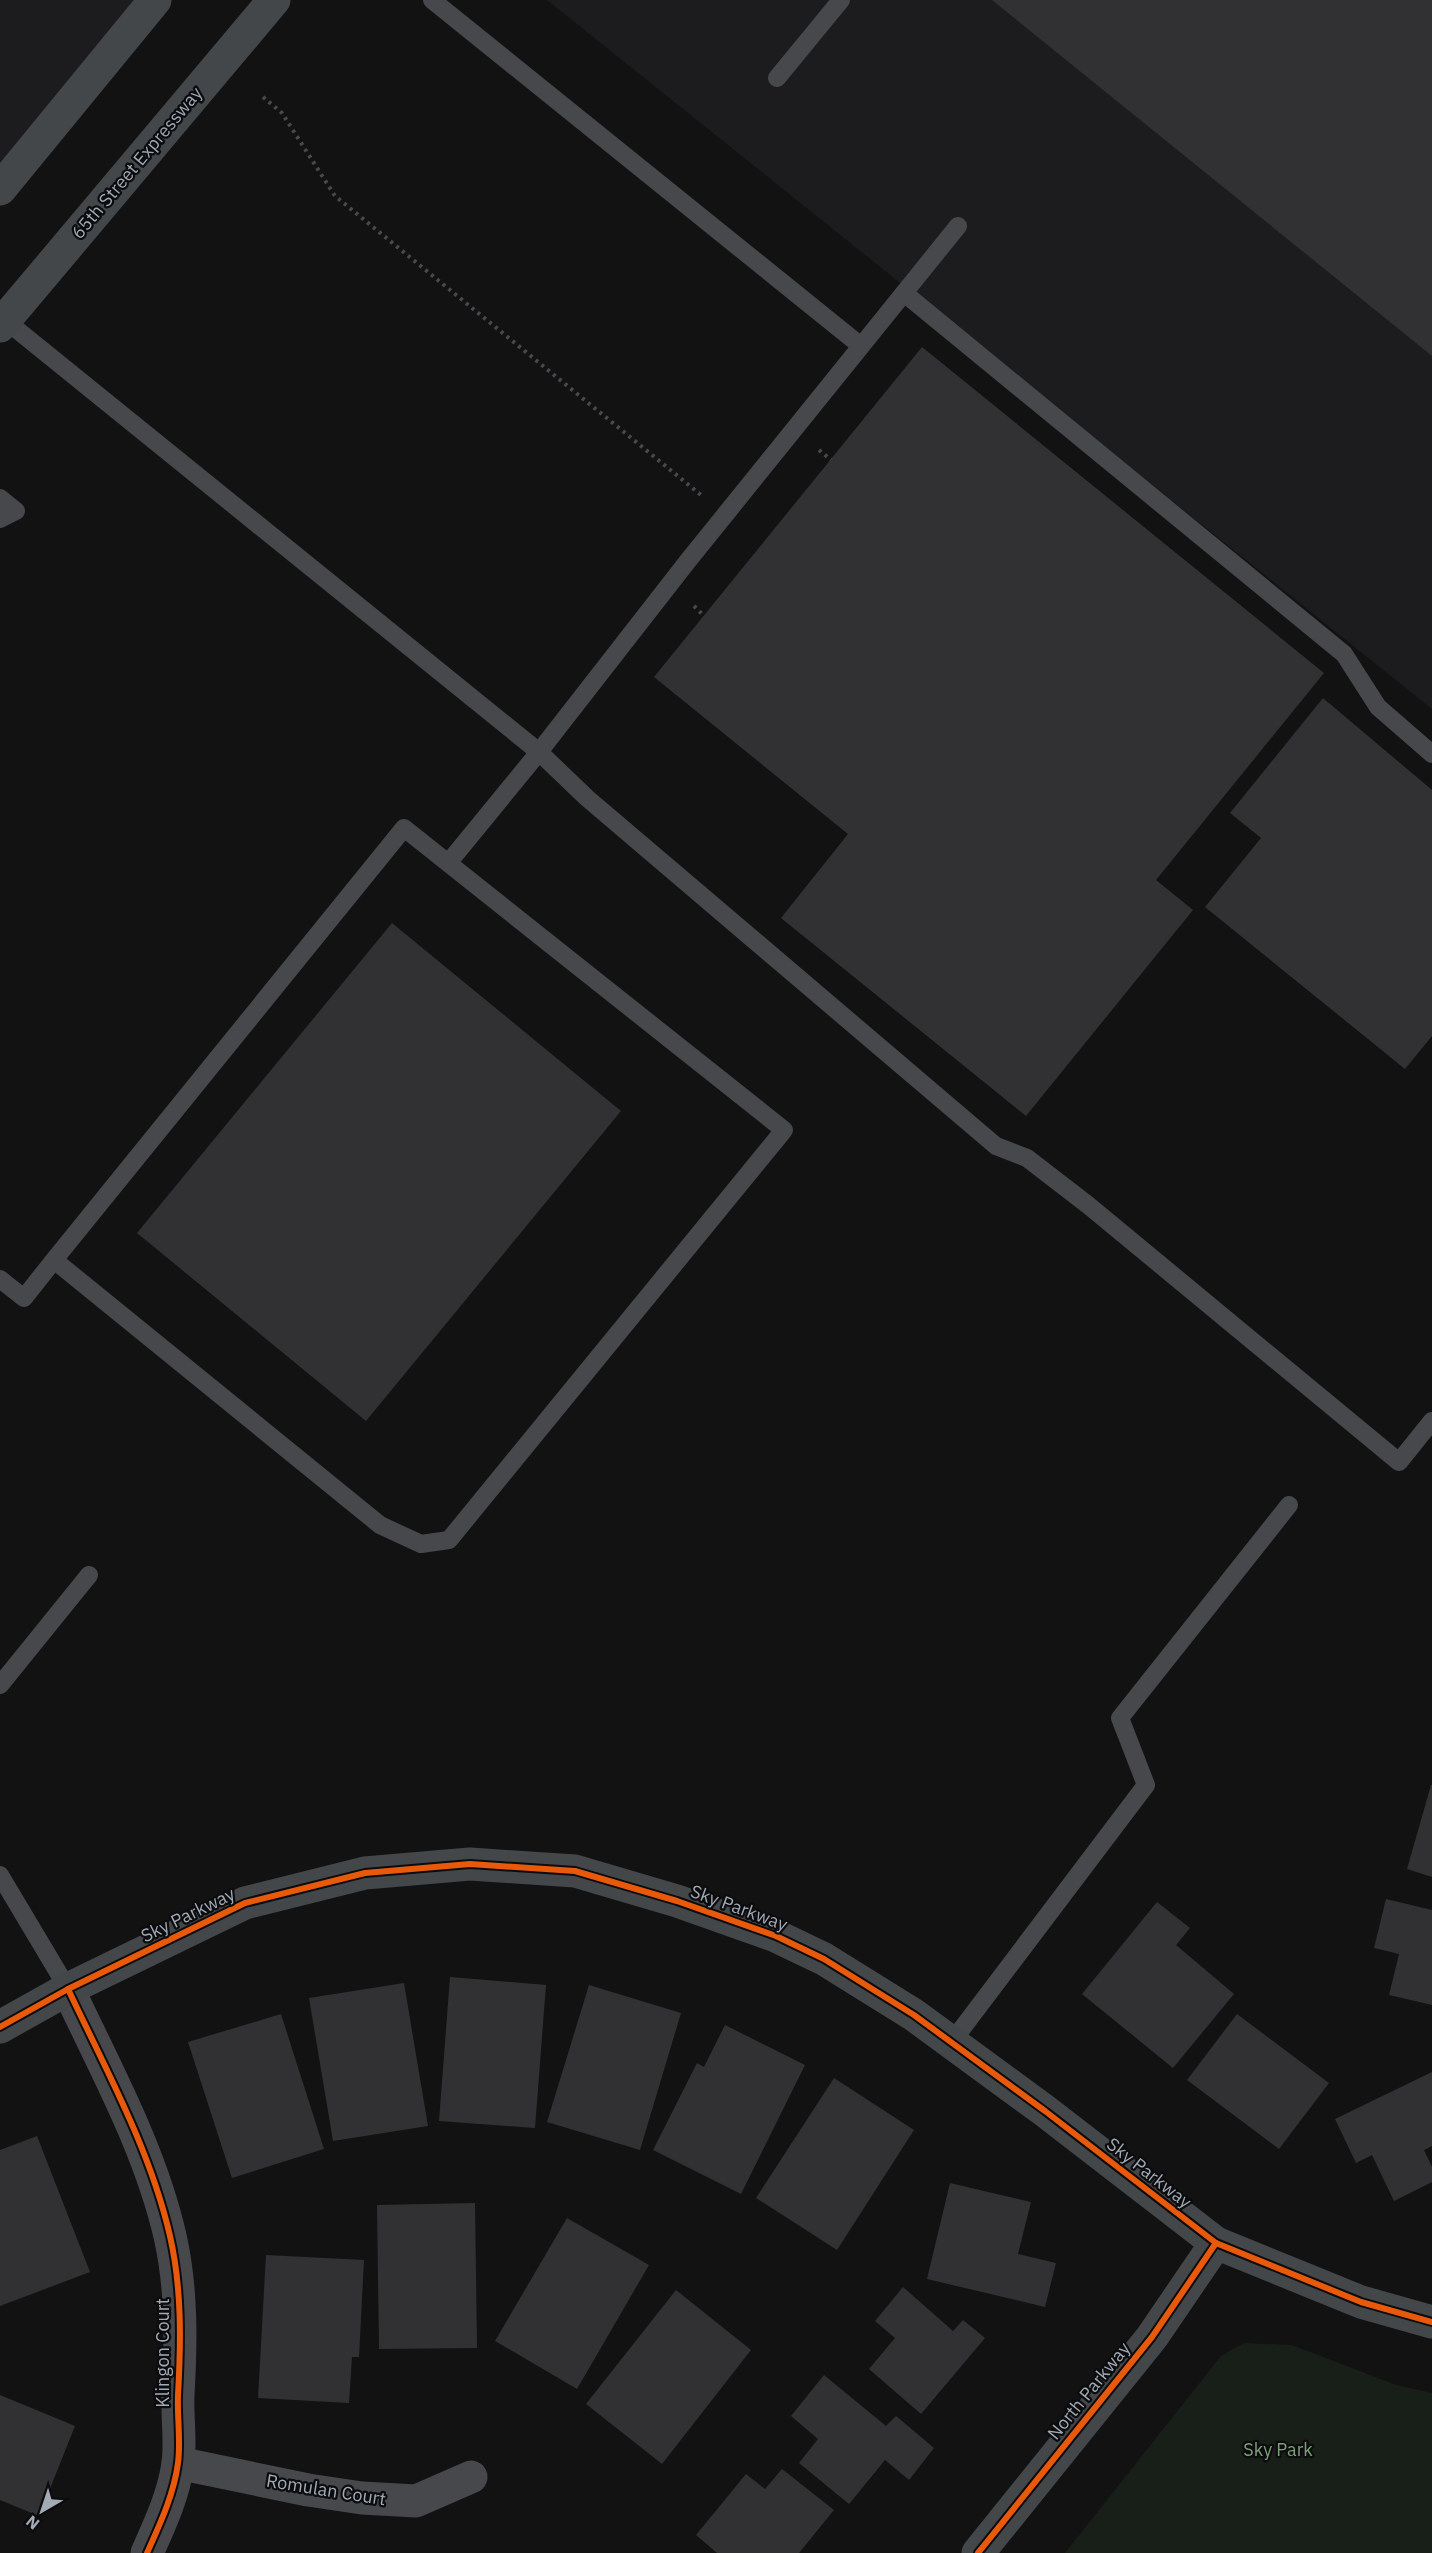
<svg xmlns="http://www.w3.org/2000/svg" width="1432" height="2553" viewBox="0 0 1432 2553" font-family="'IBM Plex Sans',sans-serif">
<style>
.built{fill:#1c1c1e}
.green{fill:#181f18}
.building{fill:#313133}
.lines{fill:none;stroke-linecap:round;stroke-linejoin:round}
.path{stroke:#47494d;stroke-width:4;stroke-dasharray:3 4.5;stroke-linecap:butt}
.lane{stroke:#46484b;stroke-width:18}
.street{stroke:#46484b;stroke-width:33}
.secondary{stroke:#444749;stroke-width:33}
.cycleway-casing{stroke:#0c0c0e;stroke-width:10}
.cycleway{stroke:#e8590c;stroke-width:6}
.labels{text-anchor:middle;stroke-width:4.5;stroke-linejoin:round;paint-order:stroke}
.street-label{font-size:18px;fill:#a1aab5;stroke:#0c0c0e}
.park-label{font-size:18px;fill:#7ba276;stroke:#0c0c0e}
</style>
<rect width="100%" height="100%" fill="#121212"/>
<g class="built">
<polygon points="0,0 156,0 0,189"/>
<polygon points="547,0 1432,0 1432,709"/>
</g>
<polygon class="green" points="1244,2343 1292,2345 1396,2385 1432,2393 1432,2553 1065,2553 1221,2356"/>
<g class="building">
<polygon points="992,0 1432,0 1432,356"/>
<polygon points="922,347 1324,673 1156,880 1193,910 1026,1116 781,918 848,834 654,677"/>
<polygon points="1323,698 1432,790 1432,1036 1405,1069 1205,907 1261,838 1230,813"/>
<polygon points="392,923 621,1111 366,1421 137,1233"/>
<polygon points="1431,1785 1432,1785 1432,1877 1407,1869"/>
<polygon points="1386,1899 1432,1910 1432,2005 1389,1995 1399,1954 1374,1948"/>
<polygon points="1157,1902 1190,1928 1176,1945 1234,1994 1173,2068 1082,1994"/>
<polygon points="450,1977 546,1985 535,2128 439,2121"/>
<polygon points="404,1983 428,2126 333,2141 309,1998"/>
<polygon points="589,1985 681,2013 640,2150 547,2122"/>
<polygon points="281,2014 324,2149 232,2178 188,2042"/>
<polygon points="1237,2014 1329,2083 1279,2149 1187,2080"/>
<polygon points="725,2025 805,2065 741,2194 653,2150 697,2063 704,2067"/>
<polygon points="1432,2072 1432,2146 1424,2150 1432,2167 1432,2182 1394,2201 1372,2155 1356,2163 1335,2119"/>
<polygon points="834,2078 914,2130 837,2250 756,2198"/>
<polygon points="37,2136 90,2272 0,2306 0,2150"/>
<polygon points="950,2183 1031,2202 1018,2254 1056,2263 1045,2307 927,2279"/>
<polygon points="475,2203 477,2348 379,2349 377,2205"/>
<polygon points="567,2218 649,2265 577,2389 495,2341"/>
<polygon points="266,2255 364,2260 359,2357 352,2357 349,2403 258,2398"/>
<polygon points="903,2287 953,2331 963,2320 985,2338 921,2414 869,2369 895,2338 875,2321"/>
<polygon points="676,2290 751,2350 662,2464 586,2404"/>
<polygon points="824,2375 886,2426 896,2416 934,2448 909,2480 885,2460 849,2504 799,2463 818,2439 791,2416"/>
<polygon points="0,2395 75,2426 39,2516 0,2500"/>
<polygon points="782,2469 834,2510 799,2553 717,2553 696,2535 746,2474 765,2489"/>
</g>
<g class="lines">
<g class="path">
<polyline points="263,97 282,113 335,196 701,495"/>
<polyline points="819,450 831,460"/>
<polyline points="694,606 704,616"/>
</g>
<g class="lane">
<polyline points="432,0 861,346"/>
<polyline points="777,78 841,0"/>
<polyline points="904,293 1344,654 1378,707 1432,754"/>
<polyline points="5,320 539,752 587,798 996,1146 1027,1158 1088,1205 1399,1462 1432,1421"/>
<polyline points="0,498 16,511 0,519"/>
<polyline points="449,862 539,752 687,562 958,226"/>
<polyline points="0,1279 24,1298 54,1260 404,828 784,1130 449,1540 421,1544 380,1525 54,1260"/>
<polyline points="0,1685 89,1575"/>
<polyline points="0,1875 68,1989"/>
<polyline points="951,2043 1146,1785 1120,1718 1289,1505"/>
</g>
<g class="street">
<path d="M68,1989C106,2070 150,2149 170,2236C182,2289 181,2342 178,2395C177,2417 181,2441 178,2463C174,2494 160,2524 147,2553"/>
<polyline points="178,2463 308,2490 362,2498 416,2501 471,2477"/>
</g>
<g class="secondary">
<polyline points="0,189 155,0"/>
<polyline points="0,326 274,0"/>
<polyline points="0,2027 68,1989 245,1903 365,1873 470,1864 575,1871 677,1901 776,1936 824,1959 914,2015 1045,2111 1216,2243 1361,2302 1432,2322"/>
<polyline points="978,2553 1152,2337 1216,2243"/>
</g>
<g class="cycleway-casing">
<g id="cycleway">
<path d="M68,1989C106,2070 150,2149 170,2236C182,2289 181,2342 178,2395C177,2417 181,2441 178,2463C174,2494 160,2524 147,2553"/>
<polyline points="0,2027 68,1989 245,1903 365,1873 470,1864 575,1871 677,1901 776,1936 824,1959 914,2015 1045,2111 1216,2243 1361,2302 1432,2322"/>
<polyline points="978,2553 1152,2337 1216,2243"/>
</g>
</g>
<use href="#cycleway" class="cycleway"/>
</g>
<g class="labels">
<g class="street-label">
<text transform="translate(137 163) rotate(-50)" y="6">65th Street Expressway</text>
<text transform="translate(739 1908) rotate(20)" y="6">Sky Parkway</text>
<text transform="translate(188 1915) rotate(-26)" y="6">Sky Parkway</text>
<text transform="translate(1149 2173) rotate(38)" y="6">Sky Parkway</text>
<text transform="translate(163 2353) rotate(-90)" y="6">Klingon Court</text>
<text transform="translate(1089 2391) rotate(-51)" y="6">North Parkway</text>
<text transform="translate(326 2490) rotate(9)" y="6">Romulan Court</text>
</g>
<g class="park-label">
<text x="1278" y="2456">Sky Park</text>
</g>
</g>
<g transform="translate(42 2511) rotate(219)" stroke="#0c0c0e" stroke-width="4.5" paint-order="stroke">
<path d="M0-4.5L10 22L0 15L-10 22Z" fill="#a1aab5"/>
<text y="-9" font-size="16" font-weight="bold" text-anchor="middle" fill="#a1aab5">N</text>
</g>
</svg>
